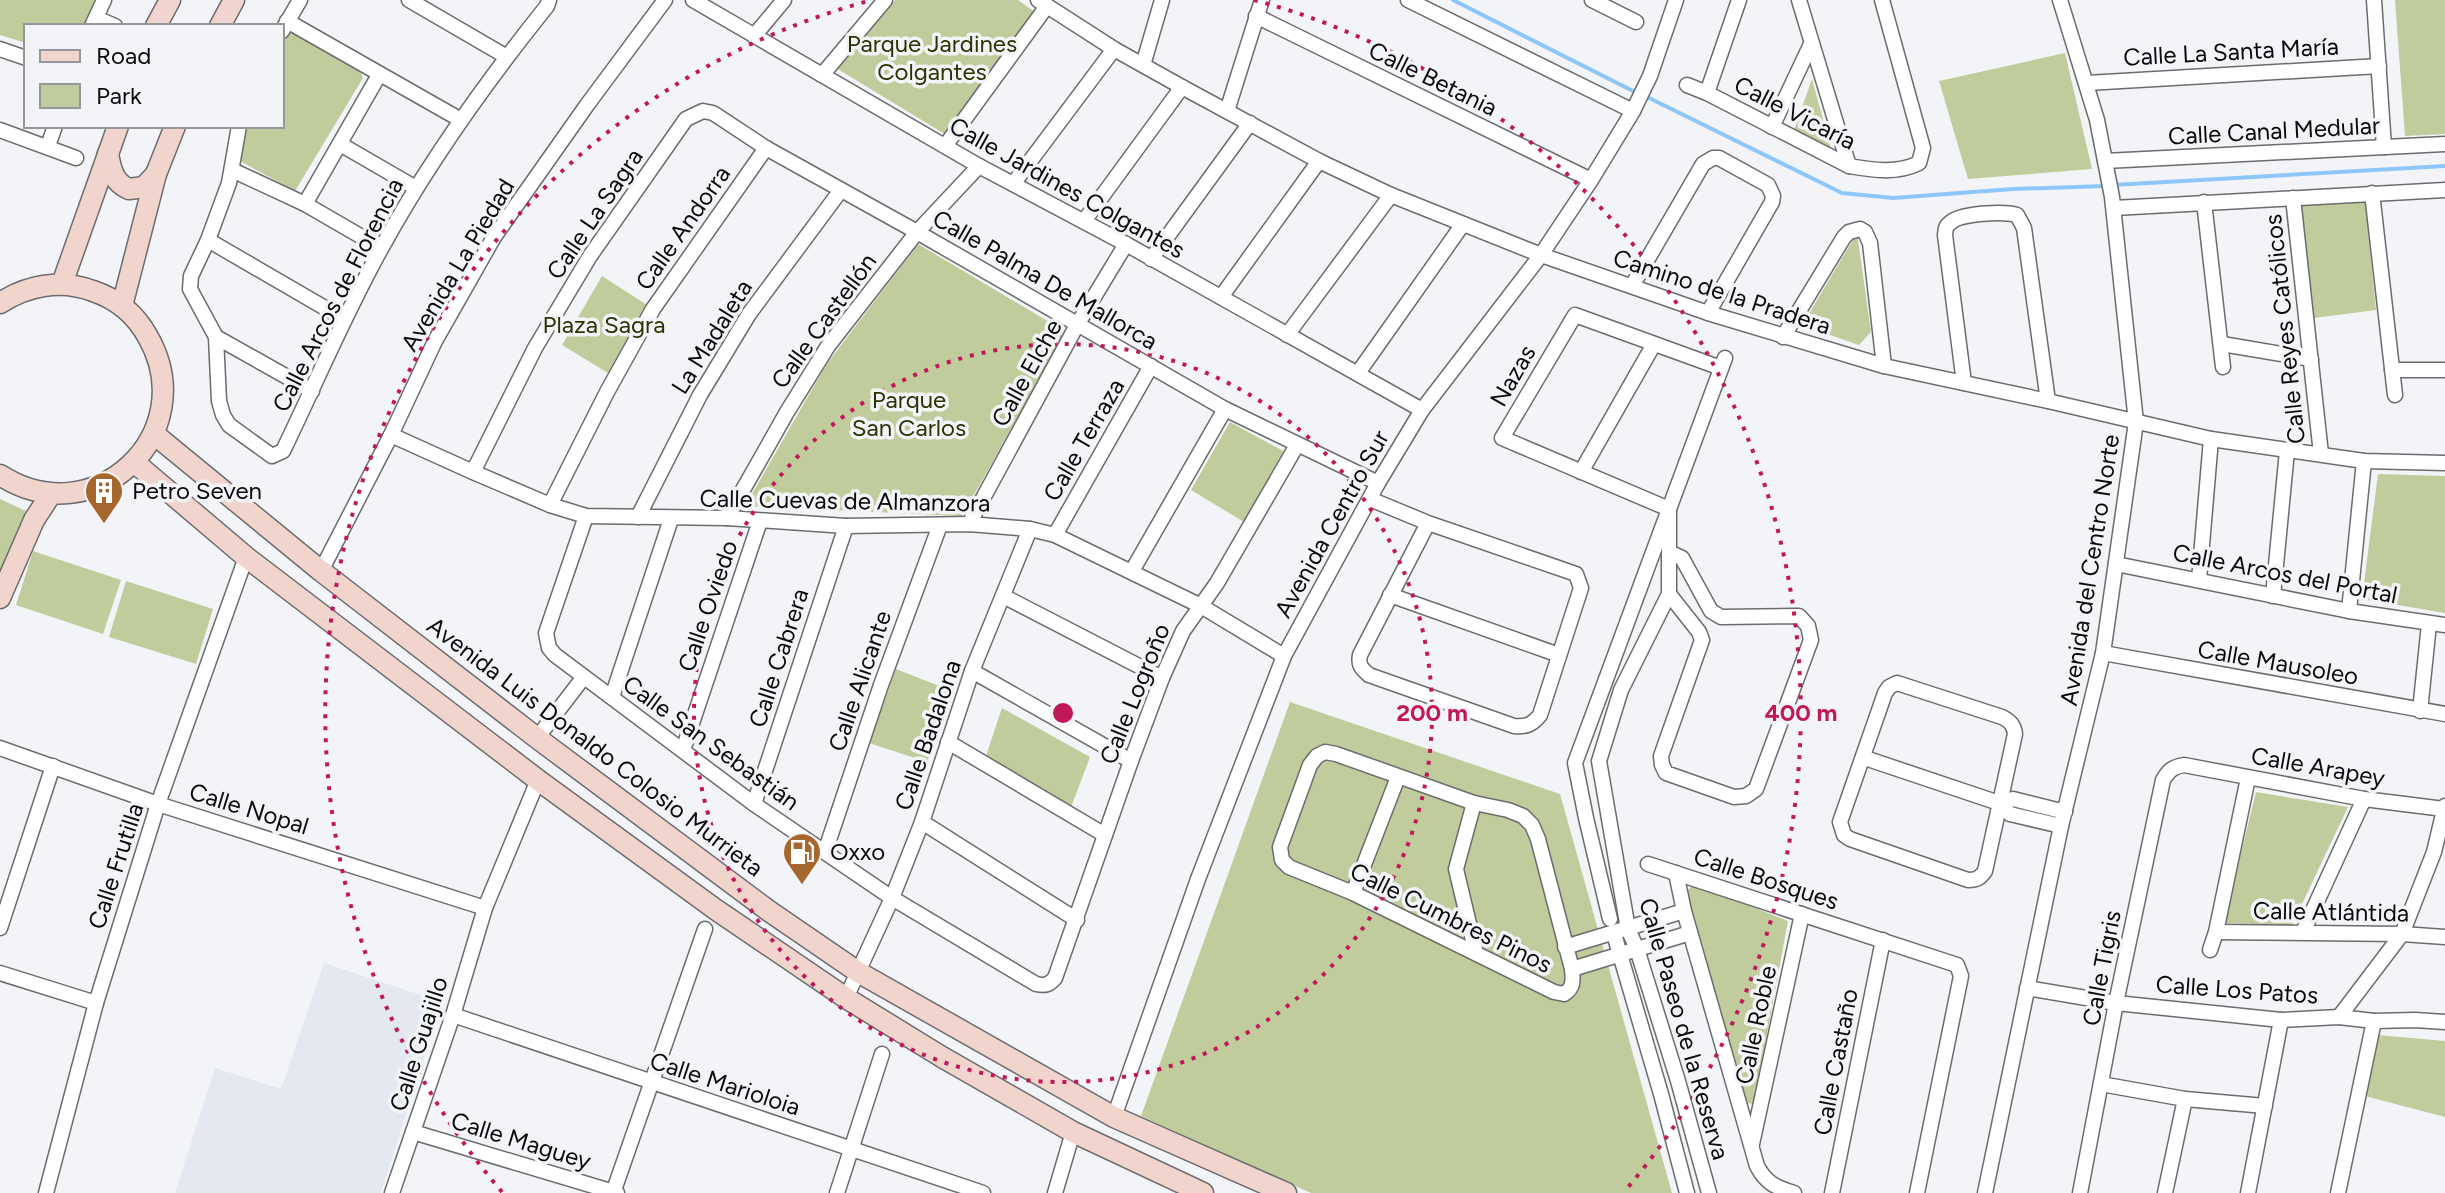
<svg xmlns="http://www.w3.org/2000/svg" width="2445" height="1193" viewBox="0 0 2445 1193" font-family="Figtree,sans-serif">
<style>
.built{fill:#e4e8f1}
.green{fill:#c0cc9c}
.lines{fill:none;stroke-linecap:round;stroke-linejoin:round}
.stream{stroke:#8ec6fa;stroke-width:4}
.minor-casing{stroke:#6b6c6e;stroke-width:17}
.secondary-casing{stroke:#6b6c6e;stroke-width:23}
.minor{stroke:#fff;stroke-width:14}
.secondary{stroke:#f1d5cd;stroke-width:20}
.ring{fill:none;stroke:#c2185b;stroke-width:4;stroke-dasharray:4 8}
.labels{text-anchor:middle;stroke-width:7;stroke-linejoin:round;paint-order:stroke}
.park-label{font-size:24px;fill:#2b3300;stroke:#f3f4f7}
.street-label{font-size:24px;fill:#0b0b0c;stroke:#f3f4f7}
.poi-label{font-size:24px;fill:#0b0b0c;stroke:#f3f4f7;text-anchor:start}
.centre{fill:#c2185b;stroke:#f3f4f7;stroke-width:4}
.ring-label{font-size:24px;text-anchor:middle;font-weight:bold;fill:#c2185b;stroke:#f3f4f7;stroke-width:7;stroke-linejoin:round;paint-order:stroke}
</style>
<rect width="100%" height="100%" fill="#f3f4f7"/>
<polygon class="built" points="324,963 442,1002 381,1193 175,1193 215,1068 281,1089"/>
<g class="green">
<polygon points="0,0 95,0 84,26 26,26 26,43 0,35"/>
<polygon points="895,0 1018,0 1035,12 948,136 836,68"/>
<polygon points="2395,0 2445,0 2445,134 2405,136"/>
<polygon points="290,30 360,70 363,78 295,191 240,161 246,126 282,126 282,42"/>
<polygon points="2065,53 2092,169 1968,179 1939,81"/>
<polygon points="1812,79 1832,152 1793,133"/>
<polygon points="2365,200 2376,310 2314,318 2301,205"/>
<polygon points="1857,233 1871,332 1859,345 1810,328 1807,317"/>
<polygon points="918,244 1066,332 962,516 745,506 826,365"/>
<polygon points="602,276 647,305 608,373 562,345"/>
<polygon points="1230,422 1285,452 1244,522 1191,490"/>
<polygon points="2378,474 2445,476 2445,613 2362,599"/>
<polygon points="0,499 26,511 8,580 0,598"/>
<polygon points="33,551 121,580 103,634 16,605"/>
<polygon points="126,581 213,609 196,664 109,637"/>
<polygon points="896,669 952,691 927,762 869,743"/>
<polygon points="1290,702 1560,794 1672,1193 1311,1193 1141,1116"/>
<polygon points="1002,708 1090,757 1070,810 985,759"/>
<polygon points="2256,792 2348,807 2292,925 2224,923"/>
<polygon points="1695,884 1788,921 1754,1104 1746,1103 1685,892"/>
<polygon points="2378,1035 2445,1041 2445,1117 2365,1096"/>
</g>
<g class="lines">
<g class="stream">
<polyline points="1453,0 1637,93"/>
<polyline points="1645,96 1842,193 1893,198 2013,189 2105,186"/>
<polyline points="2113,185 2445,166"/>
</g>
<g class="minor-casing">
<g id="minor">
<polyline points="409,0 507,57"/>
<polyline points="693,0 979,166 1126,244 1422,410"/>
<polyline points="1038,0 1114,49 1182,87 1319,161 1391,195 1541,255 1708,313 1884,366 2048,401 2211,439 2364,461 2445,463"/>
<polyline points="1408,0 1633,111"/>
<polyline points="1592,0 1636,22"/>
<polyline points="1799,0 1849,166"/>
<polyline points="2374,0 2384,147"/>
<polyline points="1256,16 1591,180"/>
<polyline points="96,18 115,26"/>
<polyline points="287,21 461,120"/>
<polyline points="92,26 104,0"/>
<polyline points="282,31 300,0"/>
<polyline points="754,36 784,0"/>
<polyline points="0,49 26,58"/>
<polyline points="1143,65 1162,0"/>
<polyline points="822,75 885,0"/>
<polyline points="2087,83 2379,66"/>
<path d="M1687,85L1707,93L1849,166C1872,170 1897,174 1919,163L1923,148L1882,0"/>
<polyline points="1707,93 1739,0"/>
<polyline points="1227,111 1262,0"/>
<path d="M239,126L229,183L208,240L191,276L190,289L216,337L219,401L223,415L229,425L272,456L283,451C316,383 345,313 382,247C429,161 486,82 547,6L549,0"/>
<polyline points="1772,127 1811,44"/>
<polyline points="0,130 76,158"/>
<polyline points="340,144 416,188"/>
<polyline points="48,146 55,126"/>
<polyline points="945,146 1047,6"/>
<polyline points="2105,161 2445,144"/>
<polyline points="232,170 305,204 381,248"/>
<polyline points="1013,184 1114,49"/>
<polyline points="2372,193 2395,395"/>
<polyline points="2293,198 2321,454"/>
<polyline points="2204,202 2223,367"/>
<polyline points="305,204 379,75"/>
<polyline points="2114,208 2445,190"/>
<polyline points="1084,221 1182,87"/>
<polyline points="208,240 344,319"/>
<polyline points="1151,259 1250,123"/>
<polyline points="1632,286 1703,164 1713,158 1719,158 1768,185 1773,196 1772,202 1708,313"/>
<polyline points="1221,297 1319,161"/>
<polyline points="1287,335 1391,195"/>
<polyline points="216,337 312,391"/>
<polyline points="1783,337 1844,237 1849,232 1860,229 1865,232 1870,243 1884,366"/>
<polyline points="2222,344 2311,359"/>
<polyline points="2392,370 2445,370"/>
<polyline points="1358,373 1463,224"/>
<path d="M1964,383L1945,235C1946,228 1945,227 1950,223C1960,213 2004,211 2017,215L2024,228L2048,401"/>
<polyline points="391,435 473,472 550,505 586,516 727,518 846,526 969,524 1030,529 1055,535 1201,606 1284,656"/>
<polyline points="473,472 535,348 590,256 686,119 703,111 713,113 766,148 917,232 1225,409 1378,483"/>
<polyline points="1581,472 1654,344"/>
<path d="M1370,499L1428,523L1576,574L1581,588L1540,715C1532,725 1526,727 1514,726L1369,675C1361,668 1358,665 1360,655L1428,523"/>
<polyline points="550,505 607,392 653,309 766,148"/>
<polyline points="1669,509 1669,594 1621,690 1599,761 1628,929 1637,949 1678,1081 1709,1193"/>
<polyline points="1669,509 1502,438 1575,315 1721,368"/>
<path d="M586,516L546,633L549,648L555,655L754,804L892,898L1036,984C1045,986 1049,985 1055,978L1131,761L1162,678L1183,631L1217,583L1297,445"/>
<polyline points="638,517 700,395 749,314 841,190"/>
<polyline points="727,518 787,412 828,346 917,232 979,166"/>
<polyline points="969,524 1077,325 1126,244"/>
<polyline points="1055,535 1151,366"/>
<polyline points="1669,552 1682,558 1711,611 1721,617 1799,616 1808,626 1811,640 1756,789 1746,796 1734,797 1666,773 1662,765 1661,756 1702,640 1699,632 1669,594"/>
<polyline points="2116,564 2349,611 2445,625"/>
<polyline points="321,571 391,435 435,341 494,237 587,105 665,0"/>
<polyline points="1132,571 1225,409"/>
<polyline points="2199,580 2211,439"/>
<polyline points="1390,595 1559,655"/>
<polyline points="1003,596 1162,678"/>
<polyline points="2273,596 2287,451"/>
<polyline points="2349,611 2364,461"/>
<polyline points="2103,653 2445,714"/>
<polyline points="972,671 1131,761"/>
<path d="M1897,683L2002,717C2010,721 2014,725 2015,734L1985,871C1980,878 1977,880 1968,880L1850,839L1844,835L1840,822L1885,693L1889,687Z"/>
<polyline points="612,697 671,519"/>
<polyline points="2420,711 2429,624"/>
<polyline points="537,738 583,678"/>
<polyline points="948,742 1105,835"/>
<polyline points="0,748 158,804 485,908"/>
<polyline points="683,750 760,521"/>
<path d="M1325,752L1336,754L1474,803L1508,810L1523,816L1532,825L1538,839L1572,969C1573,980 1574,988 1564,994L1554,992L1353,893L1289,867L1282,860L1280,847L1310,765L1317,756Z"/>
<polyline points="1865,758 1999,803 2010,814 2061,826"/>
<polyline points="1474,803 1456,869 1476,953"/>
<polyline points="1999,803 2013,799 2065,812"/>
<polyline points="754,804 846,526"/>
<polyline points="922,822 1077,920"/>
<polyline points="825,852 881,685 940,525"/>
<polyline points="1648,864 1957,965 1961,976 1917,1193"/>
<path d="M1676,873L1684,911L1757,1166C1766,1183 1775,1187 1794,1193"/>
<polyline points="1353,893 1398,777"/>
<polyline points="1610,919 1586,818 1575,763 1725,358"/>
<polyline points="0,928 53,766"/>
<polyline points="2216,932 2402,934 2445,937"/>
<polyline points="2303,932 2364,799"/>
<polyline points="1614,934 1661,1094 1687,1193"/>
<polyline points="1565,947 1684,911"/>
<polyline points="2210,950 2216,932 2248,778"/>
<polyline points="1572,969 1690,933"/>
<polyline points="0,973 96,1003"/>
<polyline points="2027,988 2116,1003 2281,1020 2339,1017 2374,1021 2415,1020 2445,1022"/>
<polyline points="846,998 892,898 922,822 972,671 1030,529"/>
<polyline points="453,1015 983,1193"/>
<polyline points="2339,1017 2402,934 2434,852 2445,806"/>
<polyline points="2101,1084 2185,1099 2265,1106"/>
<polyline points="1114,1117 1198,879 1284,656 1378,483 1422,410 1541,255 1591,180 1633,111 1650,76 1676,0"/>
<polyline points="413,1132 617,1193"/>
<polyline points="1752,1144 1802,914"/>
<polyline points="46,1193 96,1003 158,804 246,557"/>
<polyline points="392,1193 453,1015 485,908 538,780"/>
<polyline points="613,1193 705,929"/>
<polyline points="837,1193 882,1054"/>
<polyline points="1055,1193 1073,1132"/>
<polyline points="1832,1193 1883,940"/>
<polyline points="1985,1193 2061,826 2103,653 2136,422 2112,197 2097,120 2060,0"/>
<path d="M2080,1193L2116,1003L2163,780C2169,770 2173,767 2184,765L2364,799L2444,809"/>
<polyline points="2165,1193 2185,1099"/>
<polyline points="2248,1193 2281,1020"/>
<polyline points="2338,1193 2374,1021"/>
</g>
</g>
<g class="secondary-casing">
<g id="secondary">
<polyline points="156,26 170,0"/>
<polyline points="220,26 234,0"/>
<path d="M108,154C111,169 113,182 129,189L144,187L156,174"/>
<polyline points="62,284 118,126"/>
<path d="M0,303C28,285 61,279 93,291C117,299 136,315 148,337C203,434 94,536 0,475"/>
<polyline points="122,306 156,174 175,126"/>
<polyline points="154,434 321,571 537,738 769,911 858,972 1114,1117 1286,1193"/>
<polyline points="134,462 246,557 538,780 715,909 846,998 942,1057 1073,1132 1203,1193"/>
<polyline points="0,598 34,520 51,494"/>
</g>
</g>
<use href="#minor" class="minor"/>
<use href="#secondary" class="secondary"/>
</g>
<g class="ring">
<circle cx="1063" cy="713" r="369"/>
<path d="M502 1192A738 738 0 0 1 872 0M1254 0A738 738 0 0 1 1624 1192"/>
</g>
<defs>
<g id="building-pin" transform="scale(2)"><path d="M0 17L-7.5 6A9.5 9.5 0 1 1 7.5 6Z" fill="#a6672f" stroke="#f3f4f7"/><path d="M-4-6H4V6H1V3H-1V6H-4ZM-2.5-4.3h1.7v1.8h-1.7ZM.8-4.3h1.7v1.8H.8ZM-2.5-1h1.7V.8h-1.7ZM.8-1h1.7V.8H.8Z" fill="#fff"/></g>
<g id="fuel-pin" transform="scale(2)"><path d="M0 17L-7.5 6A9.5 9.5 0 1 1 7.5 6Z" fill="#a6672f" stroke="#f3f4f7"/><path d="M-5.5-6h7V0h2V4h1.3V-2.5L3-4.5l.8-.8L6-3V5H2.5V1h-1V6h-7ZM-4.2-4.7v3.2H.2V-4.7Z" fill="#fff"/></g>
</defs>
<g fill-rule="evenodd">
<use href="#building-pin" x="104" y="491"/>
<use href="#fuel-pin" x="802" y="852"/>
</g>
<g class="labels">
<g class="park-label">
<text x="932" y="52">Parque Jardines<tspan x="932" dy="28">Colgantes</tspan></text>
<text x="604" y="333">Plaza Sagra</text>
<text x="909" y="408">Parque<tspan x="909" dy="28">San Carlos</tspan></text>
</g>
<g class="street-label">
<text transform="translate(2231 52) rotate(-3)" y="8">Calle La Santa María</text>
<text transform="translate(1433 79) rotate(26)" y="8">Calle Betania</text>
<text transform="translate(1795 113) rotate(27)" y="8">Calle Vicaría</text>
<text transform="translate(2274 131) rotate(-3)" y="8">Calle Canal Medular</text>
<text transform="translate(1067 188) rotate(29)" y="8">Calle Jardines Colgantes</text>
<text transform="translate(595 214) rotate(-56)" y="8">Calle La Sagra</text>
<text transform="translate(683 228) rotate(-55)" y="8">Calle Andorra</text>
<text transform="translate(458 265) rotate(-59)" y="8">Avenida La Piedad</text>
<text transform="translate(1045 280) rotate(30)" y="8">Calle Palma De Mallorca</text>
<text transform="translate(1722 292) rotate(18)" y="8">Camino de la Pradera</text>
<text transform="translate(338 295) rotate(-63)" y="8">Calle Arcos de Florencia</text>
<text transform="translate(824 321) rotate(-54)" y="8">Calle Castellón</text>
<text transform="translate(2285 329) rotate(-96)" y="8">Calle Reyes Católicos</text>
<text transform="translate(712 337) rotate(-58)" y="8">La Madaleta</text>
<text transform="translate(1027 373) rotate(-61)" y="8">Calle Elche</text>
<text transform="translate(1513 376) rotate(-60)" y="8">Nazas</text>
<text transform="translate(1084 440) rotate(-60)" y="8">Calle Terraza</text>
<text transform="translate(845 501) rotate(1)" y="8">Calle Cuevas de Almanzora</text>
<text transform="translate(1332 524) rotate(-61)" y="8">Avenida Centro Sur</text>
<text transform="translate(2090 570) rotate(-81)" y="8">Avenida del Centro Norte</text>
<text transform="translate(2285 574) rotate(11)" y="8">Calle Arcos del Portal</text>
<text transform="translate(708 606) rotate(-71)" y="8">Calle Oviedo</text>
<text transform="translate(779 658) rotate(-72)" y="8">Calle Cabrera</text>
<text transform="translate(2278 663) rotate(10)" y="8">Calle Mausoleo</text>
<text transform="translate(860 681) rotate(-71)" y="8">Calle Alicante</text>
<text transform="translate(1135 694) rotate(-68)" y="8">Calle Logroño</text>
<text transform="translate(928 735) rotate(-71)" y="8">Calle Badalona</text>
<text transform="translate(711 743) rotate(36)" y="8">Calle San Sebastián</text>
<text transform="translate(595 747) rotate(37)" y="8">Avenida Luis Donaldo Colosio Murrieta</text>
<text transform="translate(2318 767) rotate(10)" y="8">Calle Arapey</text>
<text transform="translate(249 809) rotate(17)" y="8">Calle Nopal</text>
<text transform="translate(116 866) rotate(-72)" y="8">Calle Frutilla</text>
<text transform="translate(1766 879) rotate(18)" y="8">Calle Bosques</text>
<text transform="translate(2331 912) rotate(1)" y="8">Calle Atlántida</text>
<text transform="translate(1451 918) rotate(26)" y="8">Calle Cumbres Pinos</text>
<text transform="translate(2102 968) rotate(-79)" y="8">Calle Tigris</text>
<text transform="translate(2237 990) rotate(4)" y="8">Calle Los Patos</text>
<text transform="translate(1756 1025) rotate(-78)" y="8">Calle Roble</text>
<text transform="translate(1684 1029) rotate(74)" y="8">Calle Paseo de la Reserva</text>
<text transform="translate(419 1044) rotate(-72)" y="8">Calle Guajillo</text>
<text transform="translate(1836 1062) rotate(-79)" y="8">Calle Castaño</text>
<text transform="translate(725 1084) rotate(18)" y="8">Calle Marioloia</text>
<text transform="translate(521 1141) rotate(17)" y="8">Calle Maguey</text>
</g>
<g class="poi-label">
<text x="132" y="499">Petro Seven</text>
<text x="830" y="860">Oxxo</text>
</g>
</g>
<circle cx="1063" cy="713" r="12" class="centre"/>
<g class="ring-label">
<text x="1432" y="721">200 m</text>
<text x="1801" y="721">400 m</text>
</g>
<rect x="24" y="24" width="260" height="104" fill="#f3f4f7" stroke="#969799" stroke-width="2"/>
<rect x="40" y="50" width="40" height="12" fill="#f1d5cd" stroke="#969799" stroke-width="2"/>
<text x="96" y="64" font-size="24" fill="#0b0b0c">Road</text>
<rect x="40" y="84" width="40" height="24" fill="#c0cc9c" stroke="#969799" stroke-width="2"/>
<text x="96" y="104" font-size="24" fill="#0b0b0c">Park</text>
</svg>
